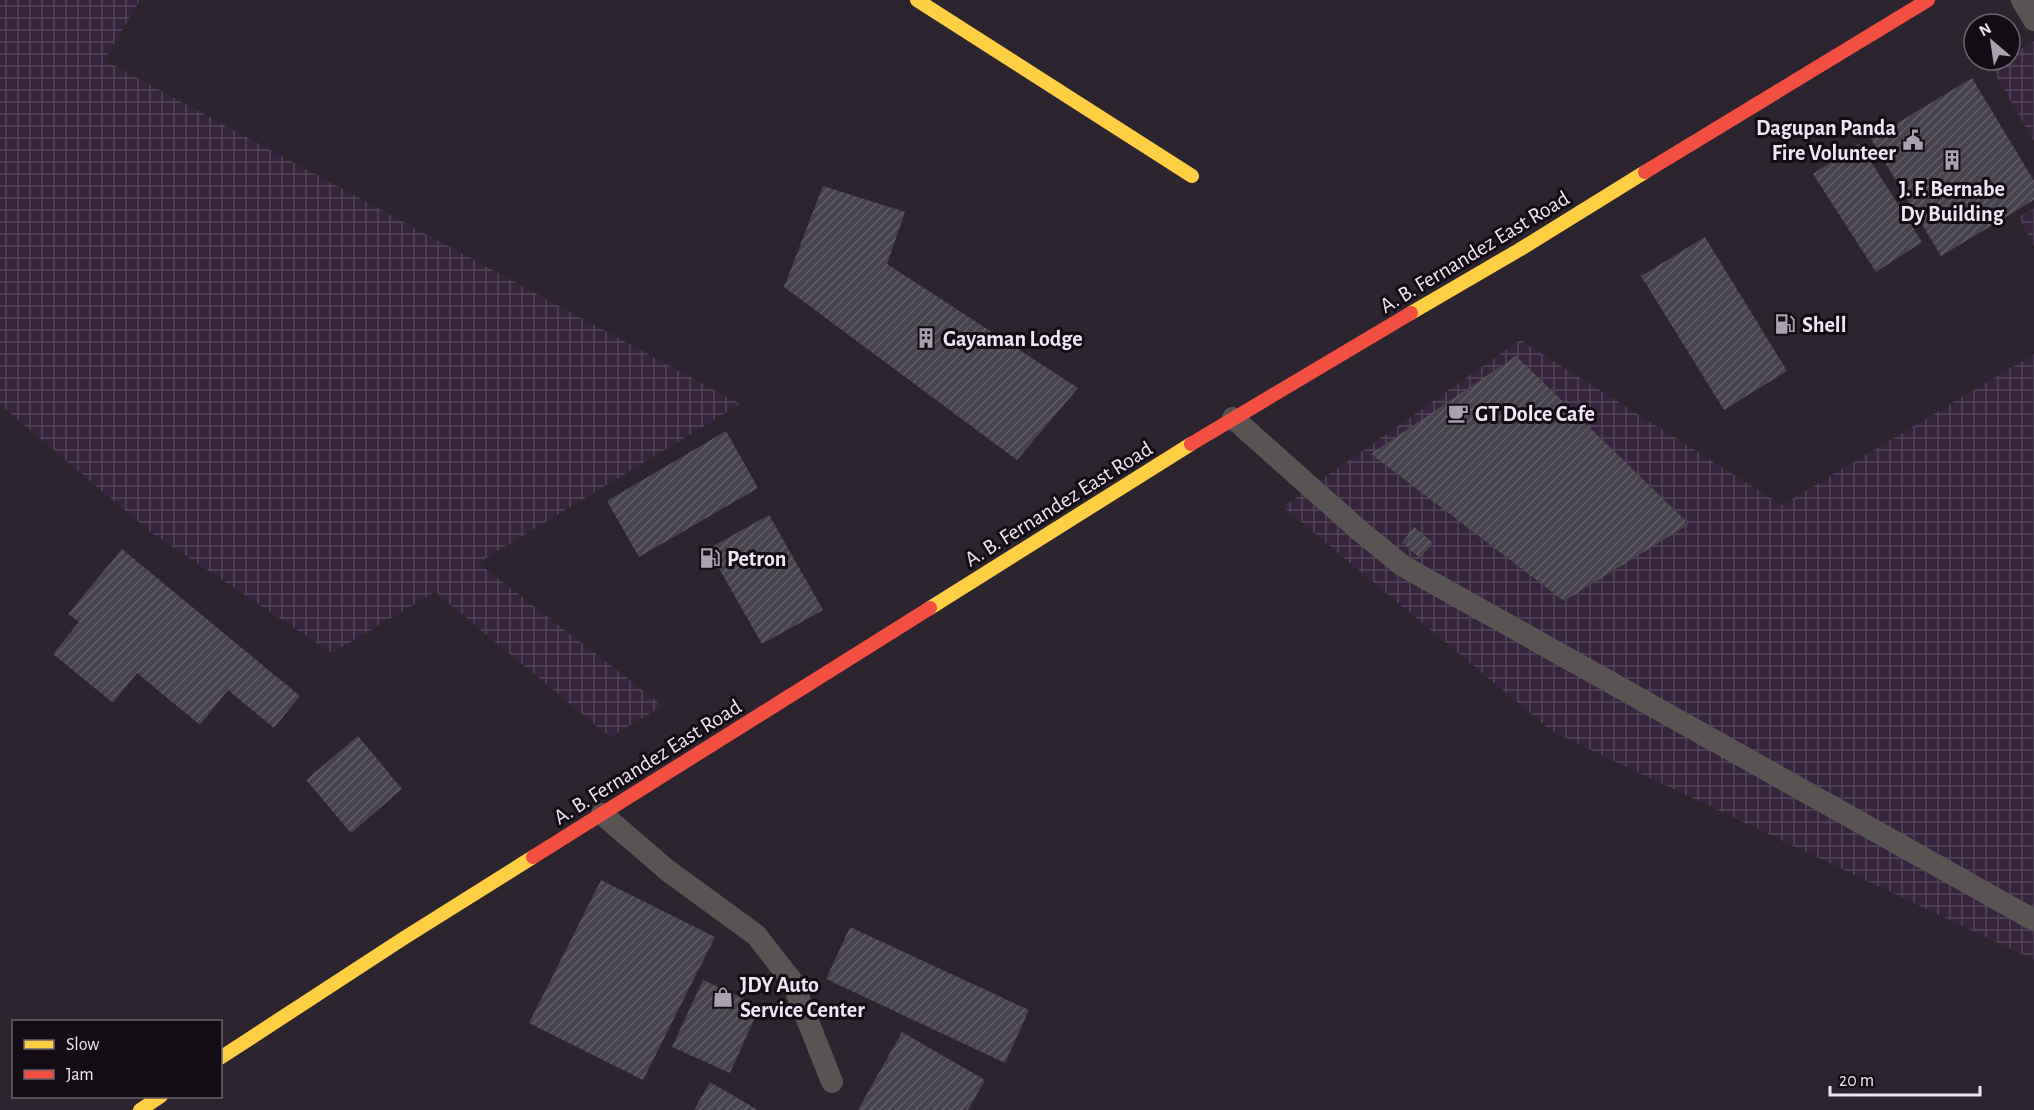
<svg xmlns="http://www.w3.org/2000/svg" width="2034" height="1110" viewBox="0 0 2034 1110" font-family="'Alegreya Sans',sans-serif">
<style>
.industrial{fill:url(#industrial-grid)}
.building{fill:url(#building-hatch)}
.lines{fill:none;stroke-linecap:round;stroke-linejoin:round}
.lane{stroke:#595454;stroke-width:22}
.slow{stroke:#ffcf43;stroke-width:14}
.jam{stroke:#f24e42;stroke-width:14}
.labels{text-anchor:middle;stroke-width:6;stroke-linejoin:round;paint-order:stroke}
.poi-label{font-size:22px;font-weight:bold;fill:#f0e5f3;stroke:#130c15;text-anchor:start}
.street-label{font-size:22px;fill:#f0e5f3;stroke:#130c15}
</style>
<defs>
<pattern id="industrial-grid" width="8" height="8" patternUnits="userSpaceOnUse" patternTransform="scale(1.5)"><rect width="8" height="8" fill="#37253d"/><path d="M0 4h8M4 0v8" fill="none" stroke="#54445a"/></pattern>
<pattern id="building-hatch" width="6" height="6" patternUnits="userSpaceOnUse" patternTransform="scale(1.5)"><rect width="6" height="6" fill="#47434d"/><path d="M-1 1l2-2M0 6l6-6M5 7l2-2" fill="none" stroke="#625e67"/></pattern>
</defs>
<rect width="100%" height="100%" fill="#2c242f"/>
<g class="industrial">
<polygon points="0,0 140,0 104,60 740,404 478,563 663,706 610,737 435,592 332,653 152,533 0,405"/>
<polygon points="2034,41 2034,141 1991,67 2003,60 2010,60 2010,56"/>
<polygon points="2034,208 2034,246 2019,217"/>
<polygon points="1520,340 1782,505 2034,354 2034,960 1553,732 1283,507"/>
</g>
<g class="building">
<polygon points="1972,78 2034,181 2034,200 1941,256 1871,139"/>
<polygon points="1859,143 1922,242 1876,272 1813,174"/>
<polygon points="823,186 905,212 887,264 1078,388 1017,460 784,287"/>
<polygon points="1705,237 1787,371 1724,410 1641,276"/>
<polygon points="1516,356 1689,524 1564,601 1371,454"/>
<polygon points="726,431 758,488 639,557 607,501"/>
<polygon points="769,515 823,610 762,644 708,549"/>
<polygon points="1414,527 1433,543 1420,558 1402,543"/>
<polygon points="122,549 300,696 274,728 228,690 200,725 137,673 113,703 53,654 79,622 68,614"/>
<polygon points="358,736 402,789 351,833 306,780"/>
<polygon points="601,880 715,937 643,1080 529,1023"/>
<polygon points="850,927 1029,1010 1005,1063 826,979"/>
<polygon points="703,980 760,1006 730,1073 672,1047"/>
<polygon points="902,1032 985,1080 968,1110 858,1110"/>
<polygon points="710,1082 758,1110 694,1110"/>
</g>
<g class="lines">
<g class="lane">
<polyline points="2022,0 2034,20"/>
<polyline points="1233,418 1360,531 1403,566 2034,920"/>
<polyline points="602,814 667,870 756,935 792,981 832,1082"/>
</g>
<g class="slow">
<polyline points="917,0 1192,176"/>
<polyline points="1411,313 1519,250 1645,172"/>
<polyline points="930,608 1191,444"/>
<polyline points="220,1058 404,938 533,857"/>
<polyline points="140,1110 161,1096"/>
</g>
<g class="jam">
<polyline points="1645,172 1928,0"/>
<polyline points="1191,444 1411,313"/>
<polyline points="533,857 930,608"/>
</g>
</g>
<defs>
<g id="civic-bare" transform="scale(1.62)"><path d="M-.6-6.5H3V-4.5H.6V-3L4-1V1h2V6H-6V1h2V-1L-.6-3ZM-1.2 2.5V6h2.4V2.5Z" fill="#aba1ae" stroke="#130c15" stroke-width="2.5" paint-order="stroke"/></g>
<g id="building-bare" transform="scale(1.62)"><path d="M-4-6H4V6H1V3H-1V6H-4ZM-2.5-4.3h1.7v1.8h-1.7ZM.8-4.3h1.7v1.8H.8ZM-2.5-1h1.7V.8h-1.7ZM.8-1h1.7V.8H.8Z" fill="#aba1ae" stroke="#130c15" stroke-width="2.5" paint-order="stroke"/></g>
<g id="fuel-bare" transform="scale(1.62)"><path d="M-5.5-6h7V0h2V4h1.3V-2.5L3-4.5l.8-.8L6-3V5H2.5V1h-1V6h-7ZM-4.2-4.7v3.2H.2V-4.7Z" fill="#aba1ae" stroke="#130c15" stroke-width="2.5" paint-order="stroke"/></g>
<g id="cafe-bare" transform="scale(1.62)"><path d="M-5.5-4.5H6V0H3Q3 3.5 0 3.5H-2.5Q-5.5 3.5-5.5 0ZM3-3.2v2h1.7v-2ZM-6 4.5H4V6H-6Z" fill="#aba1ae" stroke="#130c15" stroke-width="2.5" paint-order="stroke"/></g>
<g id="shop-bare" transform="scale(1.62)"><path d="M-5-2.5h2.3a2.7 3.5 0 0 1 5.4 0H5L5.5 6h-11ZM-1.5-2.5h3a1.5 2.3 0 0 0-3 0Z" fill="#aba1ae" stroke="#130c15" stroke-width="2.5" paint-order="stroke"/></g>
</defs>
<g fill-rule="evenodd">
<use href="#civic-bare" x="1913" y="140"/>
<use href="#building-bare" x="1952" y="160"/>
<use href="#fuel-bare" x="1785" y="324"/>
<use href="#building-bare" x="926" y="338"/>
<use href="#cafe-bare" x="1458" y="413"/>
<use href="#fuel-bare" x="710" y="558"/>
<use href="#shop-bare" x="723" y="997"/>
</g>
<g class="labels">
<g class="poi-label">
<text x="1896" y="135" text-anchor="end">Dagupan Panda<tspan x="1896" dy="25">Fire Volunteer</tspan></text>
<text x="1952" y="196" text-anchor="middle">J. F. Bernabe<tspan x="1952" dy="25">Dy Building</tspan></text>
<text x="1802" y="332">Shell</text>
<text x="943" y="346">Gayaman Lodge</text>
<text x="1475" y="421">GT Dolce Cafe</text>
<text x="727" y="566">Petron</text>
<text x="740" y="992">JDY Auto<tspan x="740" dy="25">Service Center</tspan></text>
</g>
<g class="street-label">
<text transform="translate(1474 251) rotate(-31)" y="8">A. B. Fernandez East Road</text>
<text transform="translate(1058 503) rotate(-32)" y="8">A. B. Fernandez East Road</text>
<text transform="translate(647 761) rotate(-32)" y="8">A. B. Fernandez East Road</text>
</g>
</g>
<rect x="12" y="1020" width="210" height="78" fill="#130c15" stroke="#6b636e" stroke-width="1.5"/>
<rect x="24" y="1040" width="30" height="9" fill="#ffcf43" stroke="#6b636e" stroke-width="1.5"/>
<text x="66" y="1050" font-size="18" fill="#f0e5f3">Slow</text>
<rect x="24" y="1070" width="30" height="9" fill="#f24e42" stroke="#6b636e" stroke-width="1.5"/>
<text x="66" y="1080" font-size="18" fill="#f0e5f3">Jam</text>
<g transform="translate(1992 42) rotate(331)"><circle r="28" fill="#130c15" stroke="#6b636e" stroke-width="1.5"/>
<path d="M0-4.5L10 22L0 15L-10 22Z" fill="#aba1ae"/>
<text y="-9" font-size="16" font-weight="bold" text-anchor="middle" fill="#f0e5f3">N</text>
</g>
<path d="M1830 1086v9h150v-9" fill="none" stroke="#f0e5f3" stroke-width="3"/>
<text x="1839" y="1086" font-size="18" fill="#f0e5f3" stroke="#130c15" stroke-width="4.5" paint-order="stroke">20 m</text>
</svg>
